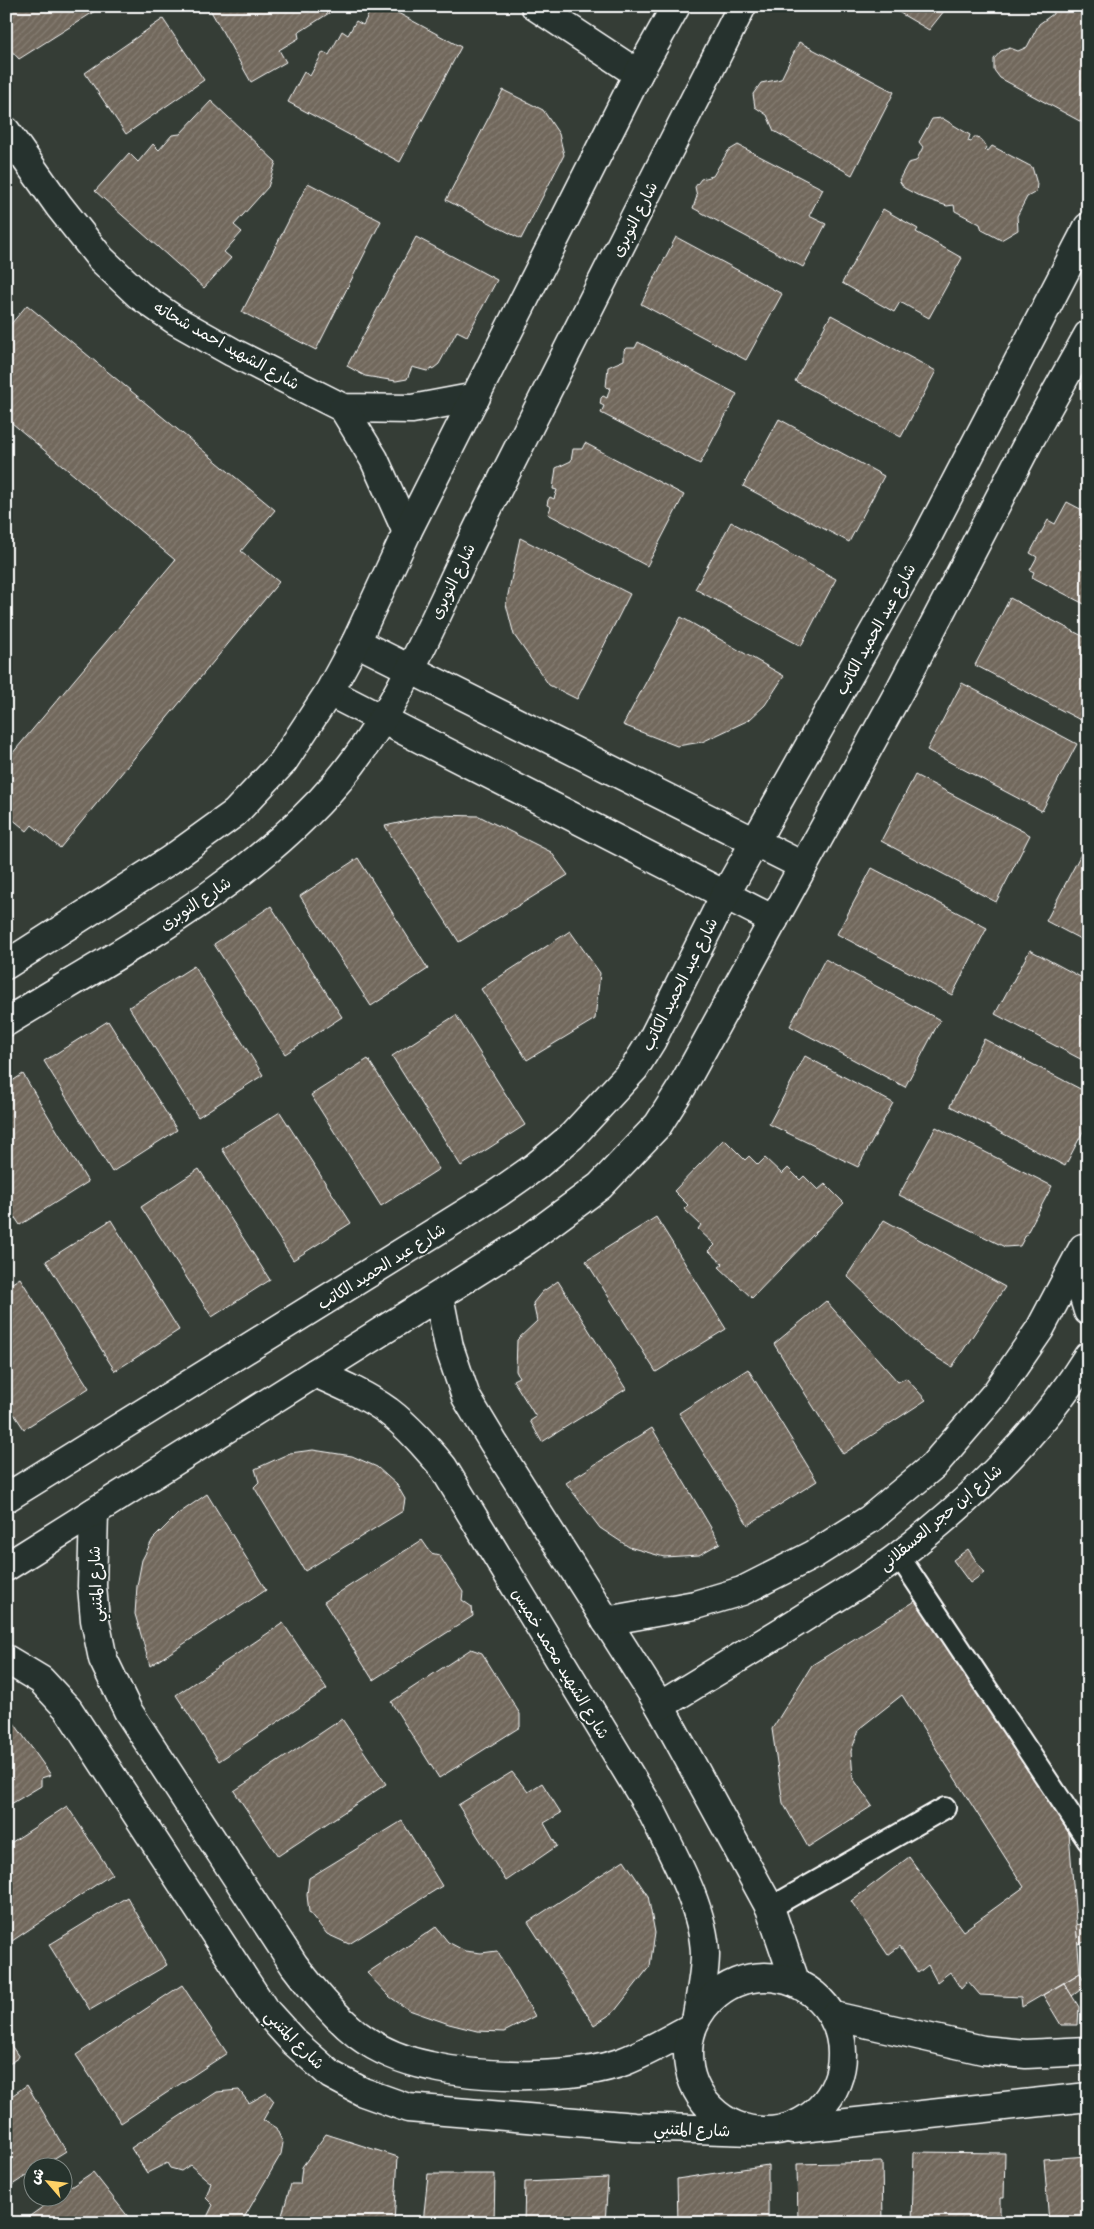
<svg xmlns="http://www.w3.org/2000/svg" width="1094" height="2229" viewBox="0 0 1094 2229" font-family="Itim,'Playpen Sans Arabic',sans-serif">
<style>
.building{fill:url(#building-hatch);stroke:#fff}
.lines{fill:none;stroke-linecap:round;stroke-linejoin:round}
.service-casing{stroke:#fff;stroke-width:24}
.minor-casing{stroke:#fff;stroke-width:31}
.tertiary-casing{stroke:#fff;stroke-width:31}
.service{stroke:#26332d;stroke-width:20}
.minor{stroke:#26332d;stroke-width:28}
.tertiary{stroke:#26332d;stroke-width:28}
.labels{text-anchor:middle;stroke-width:4;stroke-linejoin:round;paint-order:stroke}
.street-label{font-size:16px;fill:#fff;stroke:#26332d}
</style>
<defs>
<pattern id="building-hatch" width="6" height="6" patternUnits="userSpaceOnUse" patternTransform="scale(1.25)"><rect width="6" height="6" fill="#71675b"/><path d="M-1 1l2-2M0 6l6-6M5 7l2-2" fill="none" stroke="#867e74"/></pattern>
</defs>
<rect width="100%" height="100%" fill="#353d36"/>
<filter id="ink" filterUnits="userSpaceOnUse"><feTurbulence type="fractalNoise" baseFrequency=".02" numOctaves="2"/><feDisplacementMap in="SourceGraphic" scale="10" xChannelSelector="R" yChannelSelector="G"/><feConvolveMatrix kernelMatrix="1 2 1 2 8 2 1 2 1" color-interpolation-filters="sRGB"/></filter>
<g filter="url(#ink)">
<g class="building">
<polygon points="6,6 103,6 19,59 6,45"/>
<polygon points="208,6 340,6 298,33 299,38 279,50 286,62 251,82"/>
<polygon points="373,6 385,6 461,47 400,162 288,102 304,72 310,76 323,52 329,55 342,31 348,35 356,21 363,25"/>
<polygon points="888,6 948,6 929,30"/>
<polygon points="1053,6 1081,6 1088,13 1087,125 1000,78 994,70 994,59 1001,51 1010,48 1018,51 1027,47 1039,24 1053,14"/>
<polygon points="163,19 204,80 126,134 85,73"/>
<polygon points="799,42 894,92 852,175 774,131 767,115 755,107 753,94 761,83 781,79"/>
<polygon points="503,90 543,110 559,134 564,155 521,239 446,200"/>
<polygon points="211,101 276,162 268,187 234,225 242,232 224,252 231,258 204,288 95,191 129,153 138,162 153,144 159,150 172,135 180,134"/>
<polygon points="942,118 970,135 968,141 971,142 974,137 978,137 987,147 985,150 987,152 992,146 1032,167 1037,184 1036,192 1027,197 1017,216 1018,230 1001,240 982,230 980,224 955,211 954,205 947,206 921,197 904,188 899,180 908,163 916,161 923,147 919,142 932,119"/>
<polygon points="738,145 823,189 809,216 826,224 803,267 693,208 697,196 695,187 701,179 713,176 728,151"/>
<polygon points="308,183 381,221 316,350 242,312"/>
<polygon points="883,209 918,229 916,232 962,258 929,318 900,302 894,312 842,283"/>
<polygon points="416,237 497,280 467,336 457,331 439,364 434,368 427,371 412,367 407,379 396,381 365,376 347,366"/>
<polygon points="676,237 782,294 746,360 641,304"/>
<polygon points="27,305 275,510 241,551 279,582 60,848 32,825 27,831 6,814 9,805 6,803 6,761 175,560 6,418 6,330"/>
<polygon points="831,315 936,371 901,437 795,381"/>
<polygon points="638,342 737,394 700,464 601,413 604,406 600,404 601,398 603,396 607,398 610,388 606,387 608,367 624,360 624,350 626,348 635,348"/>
<polygon points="779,419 884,476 849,542 743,486"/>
<polygon points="585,443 684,495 647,566 548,514 551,507 547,505 548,500 550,497 554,499 557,490 553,489 556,468 571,461 573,449 582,449"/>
<polygon points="1067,502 1088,513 1088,606 1032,577 1034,572 1030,570 1037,557 1030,553 1048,520 1055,524"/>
<polygon points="731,522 836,579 801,646 695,589"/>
<polygon points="520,538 630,594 577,699 549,685 514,635 506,604"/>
<polygon points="1010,598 1088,639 1088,724 975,665"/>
<polygon points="681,617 784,676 765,705 749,720 702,742 677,746 623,725"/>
<polygon points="962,683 1077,744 1042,811 927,750"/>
<polygon points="915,775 1030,835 996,902 881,841"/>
<polygon points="434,815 479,816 551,852 568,875 459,942 385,826"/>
<polygon points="1081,854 1088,858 1088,943 1046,921"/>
<polygon points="358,858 428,969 371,1006 300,896"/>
<polygon points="872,868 987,928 952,995 837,934"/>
<polygon points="271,906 342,1017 285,1054 214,944"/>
<polygon points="570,931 600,973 595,1019 527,1060 481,989"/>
<polygon points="1030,950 1088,981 1088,1063 995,1014"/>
<polygon points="825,959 940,1020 905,1087 790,1026"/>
<polygon points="194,966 263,1075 198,1117 129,1007"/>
<polygon points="456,1015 525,1125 461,1166 392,1056"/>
<polygon points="108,1021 177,1130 112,1172 44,1061"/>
<polygon points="984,1039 1088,1093 1088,1122 1065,1166 950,1106"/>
<polygon points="805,1056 893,1103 858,1167 769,1124"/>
<polygon points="368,1059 439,1169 381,1206 311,1095"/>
<polygon points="23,1074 88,1182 20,1225 6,1204 6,1085"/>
<polygon points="280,1112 351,1223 293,1260 222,1149"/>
<polygon points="936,1127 1052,1186 1020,1246 1005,1247 899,1195"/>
<polygon points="724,1139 745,1160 749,1156 758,1165 765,1158 782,1174 788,1168 800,1180 804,1176 818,1190 825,1184 844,1203 752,1298 719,1267 723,1264 709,1251 715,1245 698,1229 701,1225 684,1209 688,1205 674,1191"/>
<polygon points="199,1169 270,1280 212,1317 141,1207"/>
<polygon points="656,1217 726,1329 656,1372 586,1261"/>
<polygon points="111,1220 179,1330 115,1371 46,1261"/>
<polygon points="884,1220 1005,1287 952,1367 924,1350 847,1276"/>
<polygon points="20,1278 89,1388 24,1429 6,1402 6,1287"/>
<polygon points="558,1281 626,1389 542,1442 530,1421 536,1417 513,1380 519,1377 516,1371 517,1340 537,1321 533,1303 542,1292"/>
<polygon points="826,1301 898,1382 906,1378 926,1400 843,1454 774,1344"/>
<polygon points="748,1369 817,1481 748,1525 679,1413"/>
<polygon points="652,1428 720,1543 699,1555 664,1557 629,1547 600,1528 566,1483"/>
<polygon points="313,1450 352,1456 377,1467 397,1485 405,1499 403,1511 305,1571 254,1487 259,1482 255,1469 290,1453"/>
<polygon points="207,1494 266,1590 150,1666 135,1614 137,1586 142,1560 153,1539 178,1514"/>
<polygon points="422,1540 431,1553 439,1555 463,1592 462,1600 472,1607 473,1616 373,1680 324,1602"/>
<polygon points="968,1549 984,1573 970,1583 953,1560"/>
<polygon points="917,1600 1069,1833 1080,1973 1022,2007 1021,1997 980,1995 968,1981 961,1989 950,1972 937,1982 928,1965 918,1973 900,1946 888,1955 851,1901 909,1857 963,1931 1024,1887 902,1695 860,1728 851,1751 853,1778 872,1806 808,1847 783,1803 772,1729 812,1665"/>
<polygon points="283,1623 327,1689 219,1761 176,1695"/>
<polygon points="471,1649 482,1653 520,1714 520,1727 439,1778 391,1702"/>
<polygon points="342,1719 386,1784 278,1856 234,1791"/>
<polygon points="6,1721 14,1723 51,1775 41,1778 41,1786 6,1807"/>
<polygon points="512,1772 528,1792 542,1783 561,1813 544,1823 557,1846 506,1881 458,1805"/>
<polygon points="67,1806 112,1874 6,1945 6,1846"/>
<polygon points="402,1821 442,1886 349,1944 327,1934 309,1912 307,1895 309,1878"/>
<polygon points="624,1860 648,1896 655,1933 650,1966 614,2012 594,2025 528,1922"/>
<polygon points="127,1897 167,1965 90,2010 49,1945"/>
<polygon points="1088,1923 1088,1941 1078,1944 1076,1925"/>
<polygon points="436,1927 448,1942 465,1951 481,1953 497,1951 535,2016 504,2032 477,2031 449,2024 409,2010 390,1997 367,1973"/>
<polygon points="1080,1973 1087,1985 1072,1996 1064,1983"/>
<polygon points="1064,1983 1079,2007 1078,2025 1061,2025 1043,1995"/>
<polygon points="182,1985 227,2053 121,2123 76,2055"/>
<polygon points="6,2038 19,2057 6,2066"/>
<polygon points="27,2085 66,2151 42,2166 32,2166 32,2172 6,2189 6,2100"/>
<polygon points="239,2090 249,2103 267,2093 274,2101 263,2120 276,2128 283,2143 281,2154 241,2223 204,2223 213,2205 206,2198 211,2183 190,2165 181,2171 170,2168 167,2163 147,2173 131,2148 217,2092"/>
<polygon points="326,2134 398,2157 394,2223 273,2223 273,2220 280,2222 291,2184 300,2184 302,2167"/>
<polygon points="914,2152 1005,2153 1004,2198 1000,2198 1000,2218 1007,2218 1007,2223 912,2223"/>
<polygon points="1088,2156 1088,2223 1049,2223 1044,2159"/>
<polygon points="882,2162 883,2223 798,2223 797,2164"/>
<polygon points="768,2165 768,2223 678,2223 677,2179"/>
<polygon points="93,2172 129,2218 124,2223 20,2223 58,2196 62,2196 62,2193"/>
<polygon points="428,2174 495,2174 494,2223 423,2223"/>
<polygon points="608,2178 605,2223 524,2223 525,2182"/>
</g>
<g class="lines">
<g class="service-casing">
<g id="service">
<polyline points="899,1556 1088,1841"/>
<polyline points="770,1908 945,1808"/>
</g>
</g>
<g class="minor-casing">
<g id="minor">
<polyline points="535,6 638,74"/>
<polyline points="6,131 59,206 101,259 139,295 175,320 232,352 343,408 412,409 476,397"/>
<polyline points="343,408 374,459 407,532"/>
<polyline points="356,642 803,866"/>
<polyline points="329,692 774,920"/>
<polyline points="6,965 170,860 235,813 283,762 329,692 356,642 407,532 638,74 676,6"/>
<path d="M6,1022C122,951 250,885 339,780C404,702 440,603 485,514C570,345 656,175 742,6"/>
<polyline points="1082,1256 1078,1278 1088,1311"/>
<polyline points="439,1296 449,1347 466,1397 493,1442 660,1706 770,1908 795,1981"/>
<path d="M315,1373C340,1384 366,1395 388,1411C409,1427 426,1447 443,1467L652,1812C672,1853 704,1908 705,1954C705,1974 700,1996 697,2015"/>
<path d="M94,1512L92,1586L95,1620L103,1659L128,1711L294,1965C313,1990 333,2015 358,2035C378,2050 405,2061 430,2066C481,2078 576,2080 625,2061C648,2052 670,2039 692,2027"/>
<polyline points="606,1621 695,1605 742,1591 813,1555 870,1519 933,1466 996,1393 1040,1329 1083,1248"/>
<polyline points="6,1659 41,1680 68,1709 264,2009 294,2042 331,2075 363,2092 408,2108 635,2127 753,2131"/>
<path d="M660,1706C710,1675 761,1645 811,1613C841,1595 872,1577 900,1555C971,1500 1040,1434 1088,1356"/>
<circle cx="765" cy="2054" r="77"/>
<polyline points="834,2016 983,2050 1026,2054 1088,2051"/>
<polyline points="792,2129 1088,2097"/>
</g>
</g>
<g class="tertiary-casing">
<g id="tertiary">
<polyline points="6,1498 498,1193 535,1167 572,1136 634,1069 652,1040 725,895 925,541 1088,227"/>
<polyline points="6,1567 527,1240 600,1186 658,1125 682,1087 901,688 1028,443 1088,335"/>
</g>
</g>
<use href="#service" class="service"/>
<use href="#minor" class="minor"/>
<use href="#tertiary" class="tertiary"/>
</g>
</g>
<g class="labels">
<g class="street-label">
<text transform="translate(634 219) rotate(-63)" y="6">شارع النوبرى</text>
<text transform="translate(227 345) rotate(29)" y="6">شارع الشهيد احمد شحاته</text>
<text transform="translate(452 581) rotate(-64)" y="6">شارع النوبرى</text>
<text transform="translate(875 629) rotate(-61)" y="6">شارع عبد الحميد الكاتب</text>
<text transform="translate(195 903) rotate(-34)" y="6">شارع النوبرى</text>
<text transform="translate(679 984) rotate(-63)" y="6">شارع عبد الحميد الكاتب</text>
<text transform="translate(381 1266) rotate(-32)" y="6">شارع عبد الحميد الكاتب</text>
<text transform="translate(940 1517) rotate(-40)" y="6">شارع ابن حجر العسقلانى</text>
<text transform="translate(95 1584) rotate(-92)" y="6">شارع المتنبي</text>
<text transform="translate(561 1663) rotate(59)" y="6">شارع الشهيد محمد خميس</text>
<text transform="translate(295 2039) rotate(45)" y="6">شارع المتنبي</text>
<text transform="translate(692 2129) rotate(2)" y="6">شارع المتنبي</text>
</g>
</g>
<rect width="1094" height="2229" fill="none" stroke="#26332d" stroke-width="25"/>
<rect x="12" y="12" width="1069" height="2204" fill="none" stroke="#fff" stroke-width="2" filter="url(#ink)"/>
<g transform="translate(48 2182) rotate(298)"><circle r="24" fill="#26332d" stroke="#7d8581"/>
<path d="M0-4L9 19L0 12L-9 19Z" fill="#ffd166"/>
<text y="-8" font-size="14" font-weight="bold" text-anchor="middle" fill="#ffffff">ش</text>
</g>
</svg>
